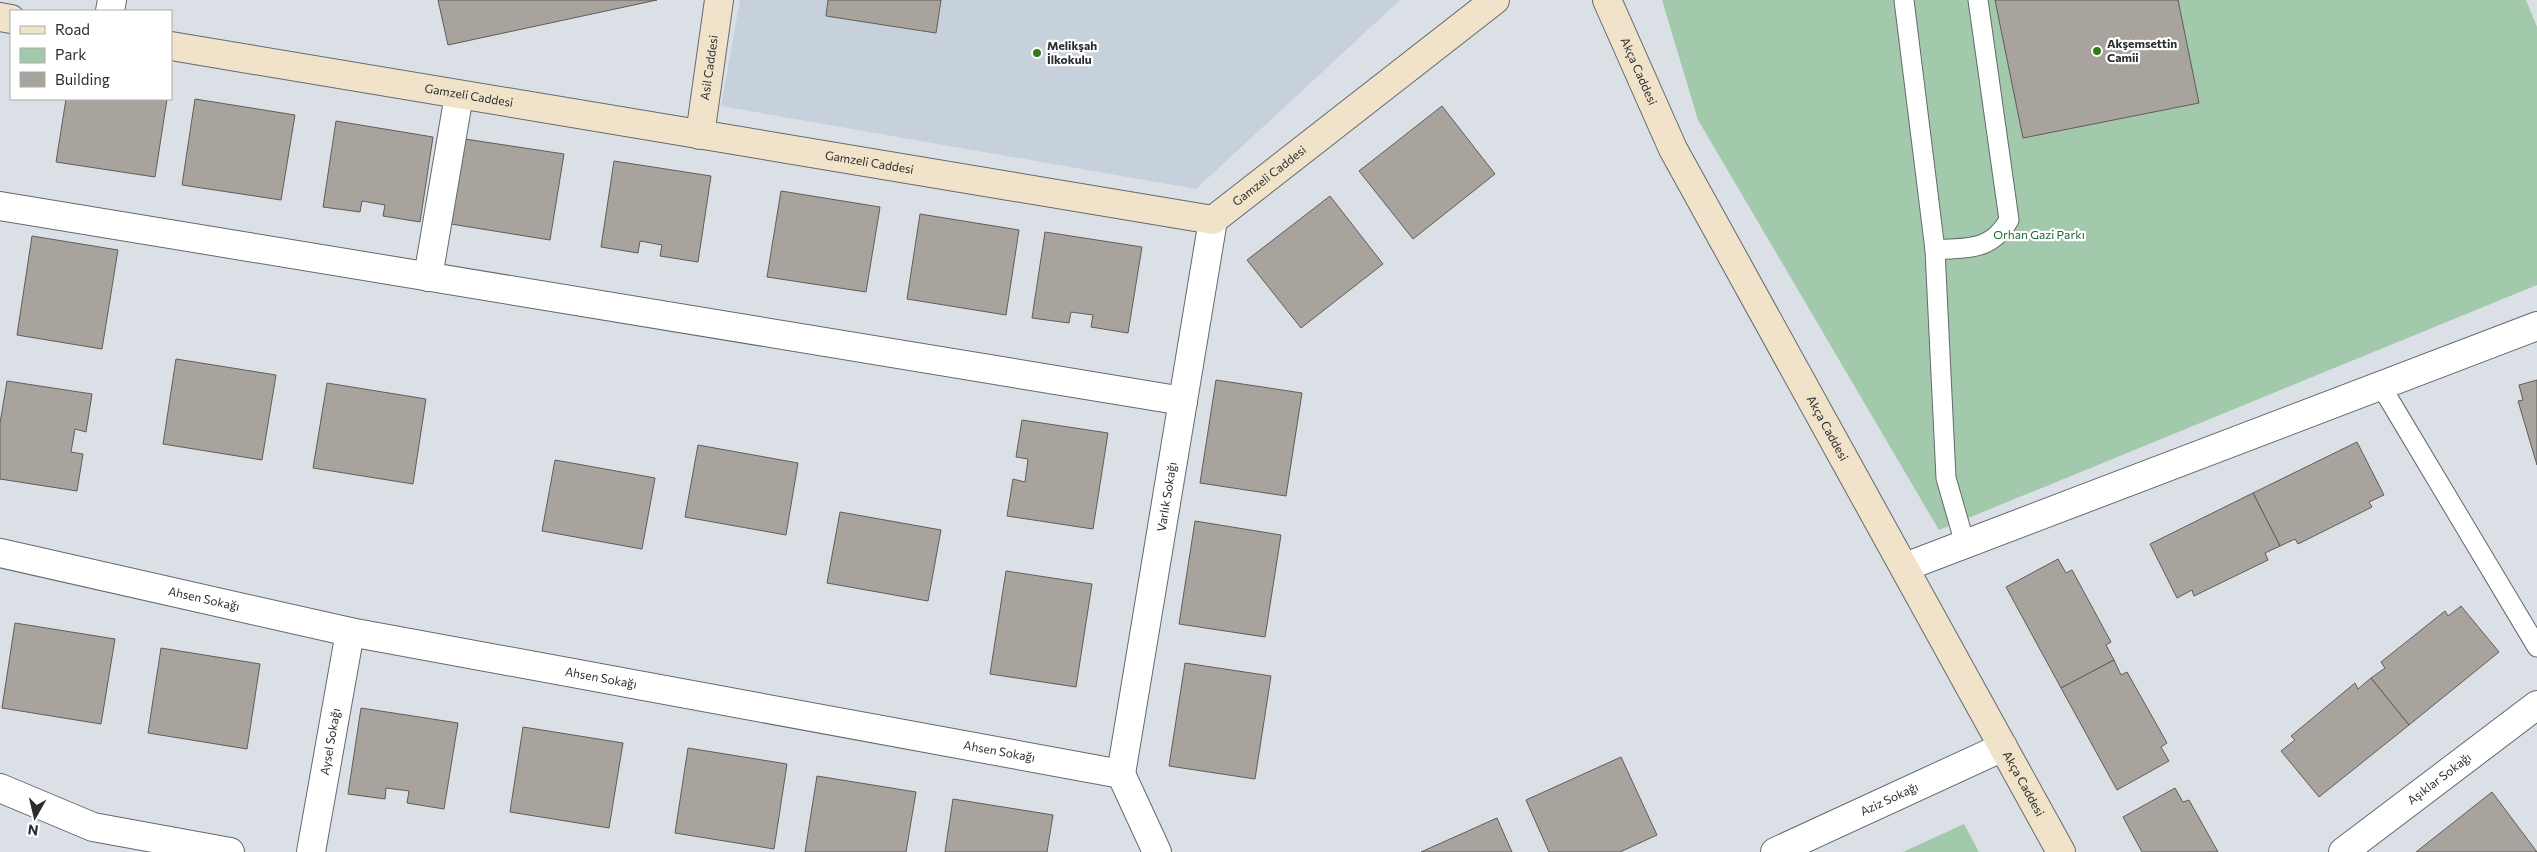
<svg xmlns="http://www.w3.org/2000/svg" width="2537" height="852" viewBox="0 0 2537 852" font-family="Commissioner,sans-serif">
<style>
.built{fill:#c7d1dc}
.park{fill:#a3c9ac}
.building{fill:#a9a39e;stroke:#615c58}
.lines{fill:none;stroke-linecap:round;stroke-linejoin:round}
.lane-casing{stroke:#63696d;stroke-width:21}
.street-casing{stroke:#63696d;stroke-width:30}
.secondary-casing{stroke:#63696d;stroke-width:30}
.lane{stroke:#fff;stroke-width:19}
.street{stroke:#fff;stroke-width:28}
.secondary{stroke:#f1e3c9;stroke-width:28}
.poi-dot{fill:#35791a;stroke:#fff;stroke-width:2}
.labels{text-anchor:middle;stroke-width:4.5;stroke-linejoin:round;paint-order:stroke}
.poi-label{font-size:12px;font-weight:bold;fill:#2b2d2f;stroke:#fff;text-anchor:start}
.street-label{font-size:12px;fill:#2b2d2f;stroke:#fff}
.park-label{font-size:12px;fill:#1e6638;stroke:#fff}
</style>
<rect width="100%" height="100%" fill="#dae0e6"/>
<polygon class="built" points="740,0 1400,0 1196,189 721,106"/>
<g class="park">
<polygon points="1662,0 2526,0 2537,27 2537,285 1939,530 1698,120"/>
<polygon points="1964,824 1979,852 1903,852"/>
</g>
<g class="building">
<polygon points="438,0 657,0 448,45"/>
<polygon points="828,0 941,0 936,33 826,16"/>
<polygon points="1995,0 2178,0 2199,103 2023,138"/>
<polygon points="66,99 167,99 155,177 56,162"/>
<polygon points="195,99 295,115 281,200 182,185"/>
<polygon points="1442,106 1495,174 1413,239 1359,171"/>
<polygon points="336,121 433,137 420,222 383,216 385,205 362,201 360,212 323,207"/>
<polygon points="465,139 564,154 550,240 451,224"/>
<polygon points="614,161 711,176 698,262 660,256 662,245 640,241 638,253 601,247"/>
<polygon points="781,191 880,207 866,292 767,277"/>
<polygon points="1330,196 1383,264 1301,328 1247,260"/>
<polygon points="920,214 1019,230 1006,315 907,299"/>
<polygon points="1045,232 1142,247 1128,333 1091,327 1093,315 1071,312 1069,323 1032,318"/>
<polygon points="32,236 118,250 102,349 17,335"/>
<polygon points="176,359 276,375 262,460 163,444"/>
<polygon points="1216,380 1302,393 1286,496 1200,483"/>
<polygon points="2537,380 2537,465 2518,401 2523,400 2519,385"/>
<polygon points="7,381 92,394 86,432 75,429 71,452 83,454 77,491 0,479 0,423"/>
<polygon points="327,383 426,399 413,484 313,468"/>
<polygon points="1022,420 1108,433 1093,529 1007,516 1013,479 1025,482 1028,459 1016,457"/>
<polygon points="2357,442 2384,495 2369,502 2372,507 2298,544 2295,539 2280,546 2253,493"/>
<polygon points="698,445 798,463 786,535 685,517"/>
<polygon points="555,460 655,478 642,549 542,531"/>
<polygon points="2253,493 2280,546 2265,553 2268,560 2194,596 2192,590 2177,598 2150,544"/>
<polygon points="840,512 941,530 928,601 827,583"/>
<polygon points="1195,521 1281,535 1265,637 1179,624"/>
<polygon points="2058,559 2066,573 2072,570 2111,642 2106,645 2114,660 2061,688 2006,587"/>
<polygon points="1006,571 1092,584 1076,687 990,674"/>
<polygon points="2461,606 2499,652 2409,725 2371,678 2385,668 2381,662 2445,611 2448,616"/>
<polygon points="15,623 115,639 101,724 2,708"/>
<polygon points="161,648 260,664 247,749 148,733"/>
<polygon points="2114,660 2121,675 2127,672 2167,743 2161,747 2169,761 2117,790 2061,688"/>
<polygon points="1185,663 1271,676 1255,779 1169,766"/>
<polygon points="2371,678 2409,725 2319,797 2281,751 2295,740 2291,736 2355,683 2358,689"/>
<polygon points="361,708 458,723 444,809 407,803 409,791 386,788 385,799 348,794"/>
<polygon points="523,727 623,743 609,828 510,812"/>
<polygon points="688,748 787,764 774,849 675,833"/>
<polygon points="1621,757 1657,835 1620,852 1549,852 1526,800"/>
<polygon points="817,776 916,792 906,852 805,852"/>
<polygon points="2175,788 2183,802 2189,800 2218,852 2142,852 2123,817"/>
<polygon points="2492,792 2537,852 2416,852"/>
<polygon points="953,799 1053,815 1047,852 945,852"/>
<polygon points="1497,818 1512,852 1421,852"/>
</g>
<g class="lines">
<g class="lane-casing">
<g id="lane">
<polyline points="1904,0 1935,250 1946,478 1965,544"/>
<path d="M1935,250C1968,247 1990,252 2009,220L1978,0"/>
<polyline points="2381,386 2537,647"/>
</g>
</g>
<g class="street-casing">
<g id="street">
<polyline points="110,11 112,0"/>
<polyline points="0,206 1183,401"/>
<polyline points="428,277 459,95"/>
<path id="s1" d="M0,553L350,632L1121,774L1157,852"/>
<polyline points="1905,567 2537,326"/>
<path id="s2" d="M1121,774L1213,220"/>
<polyline points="0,788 93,827 230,852"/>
<path id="s3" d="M311,852L350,632"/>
<path id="s4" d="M1775,852L2003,747"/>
<path id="s5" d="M2343,852L2537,705"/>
</g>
</g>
<g class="secondary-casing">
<g id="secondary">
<path id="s6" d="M1607,0L1673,149L2061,852"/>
<polyline points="0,17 11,19"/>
<path id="s7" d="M171,46L1213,220L1495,0"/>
<path id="s8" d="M700,135L719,0"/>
</g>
</g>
<use href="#lane" class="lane"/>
<use href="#street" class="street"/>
<use href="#secondary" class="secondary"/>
</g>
<g class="poi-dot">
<circle cx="2097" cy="51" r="5"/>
<circle cx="1037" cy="53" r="5"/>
</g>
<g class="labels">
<g class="poi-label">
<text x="2107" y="48">Akşemsettin<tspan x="2107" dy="14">Camii</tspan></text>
<text x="1047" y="50">Melikşah<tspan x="1047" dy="14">İlkokulu</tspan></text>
</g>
<g class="street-label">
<text dy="4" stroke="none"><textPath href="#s8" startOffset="68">Asil Caddesi</textPath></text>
<text dy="4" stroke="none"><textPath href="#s6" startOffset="78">Akça Caddesi</textPath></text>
<text dy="4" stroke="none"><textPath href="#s7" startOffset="302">Gamzeli Caddesi</textPath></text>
<text dy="4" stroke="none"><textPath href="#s7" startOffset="708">Gamzeli Caddesi</textPath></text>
<text dy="4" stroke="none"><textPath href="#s7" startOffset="1128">Gamzeli Caddesi</textPath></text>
<text dy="4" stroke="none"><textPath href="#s6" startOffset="482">Akça Caddesi</textPath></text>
<text dy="4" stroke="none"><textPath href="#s2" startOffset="281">Varlık Sokağı</textPath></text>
<text dy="4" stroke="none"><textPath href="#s1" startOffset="209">Ahsen Sokağı</textPath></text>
<text dy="4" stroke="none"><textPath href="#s1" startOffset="614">Ahsen Sokağı</textPath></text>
<text dy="4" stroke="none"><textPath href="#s3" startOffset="112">Aysel Sokağı</textPath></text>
<text dy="4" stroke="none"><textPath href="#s1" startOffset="1019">Ahsen Sokağı</textPath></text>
<text dy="4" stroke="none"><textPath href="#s5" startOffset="121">Aşıklar Sokağı</textPath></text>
<text dy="4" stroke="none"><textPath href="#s6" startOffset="888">Akça Caddesi</textPath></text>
<text dy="4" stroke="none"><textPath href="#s4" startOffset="126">Aziz Sokağı</textPath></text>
</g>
<g class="park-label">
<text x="2039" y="239">Orhan Gazi Parkı</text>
</g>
</g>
<rect x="10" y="10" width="162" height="90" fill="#ffffff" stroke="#aaabac"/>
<rect x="20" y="26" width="25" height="8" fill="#f1e3c9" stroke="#aaabac"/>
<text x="55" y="35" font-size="15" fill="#2b2d2f">Road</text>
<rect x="20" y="48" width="25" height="15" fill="#a3c9ac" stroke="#aaabac"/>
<text x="55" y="60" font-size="15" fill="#2b2d2f">Park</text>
<rect x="20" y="72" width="25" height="15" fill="#a9a39e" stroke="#aaabac"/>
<text x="55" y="85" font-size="15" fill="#2b2d2f">Building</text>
<g transform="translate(35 817) rotate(188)" stroke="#ffffff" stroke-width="4" paint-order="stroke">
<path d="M0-4L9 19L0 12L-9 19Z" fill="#2b2d2f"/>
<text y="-8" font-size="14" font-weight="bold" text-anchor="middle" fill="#2b2d2f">N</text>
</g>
</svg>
